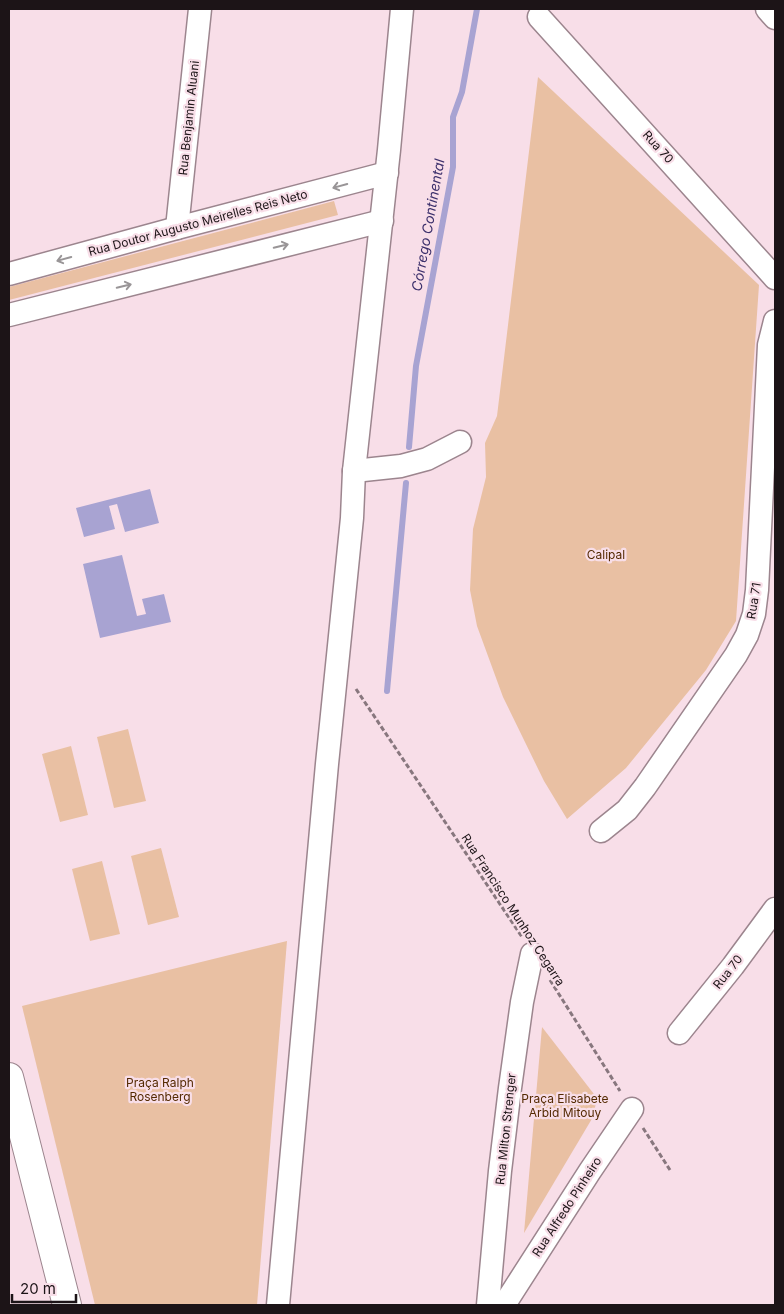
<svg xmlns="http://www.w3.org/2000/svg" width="784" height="1314" viewBox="0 0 784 1314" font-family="Inter,sans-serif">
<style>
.green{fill:#e9c0a3}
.water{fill:#a8a3d2}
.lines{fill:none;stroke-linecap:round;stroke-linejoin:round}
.stream{stroke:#a8a3d2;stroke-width:6}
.minor-casing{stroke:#9c858e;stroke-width:25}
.tertiary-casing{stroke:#9c858e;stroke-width:30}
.path{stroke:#88777e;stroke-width:3;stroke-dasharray:5 2.5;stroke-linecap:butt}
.minor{stroke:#fff;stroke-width:22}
.tertiary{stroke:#fff;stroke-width:28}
.oneway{stroke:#999597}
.labels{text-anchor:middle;stroke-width:4.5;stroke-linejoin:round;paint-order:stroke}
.street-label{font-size:12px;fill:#1c1417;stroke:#f8dee8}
.park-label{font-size:12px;fill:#542a02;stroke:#f8dee8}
.water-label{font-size:14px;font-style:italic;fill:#3d316c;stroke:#f8dee8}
</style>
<rect width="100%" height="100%" fill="#f8dee8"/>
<g class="green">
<polygon points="538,77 759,285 736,621 706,670 626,768 567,819 544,781 503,697 477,626 470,590 473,529 486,477 485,443 497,416"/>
<polygon points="334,201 338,215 9,300 9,287"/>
<polygon points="128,729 146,801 114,808 97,737"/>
<polygon points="71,746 88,815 60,822 42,754"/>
<polygon points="161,848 179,917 148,925 131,856"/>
<polygon points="102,861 120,934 90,941 72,869"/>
<polygon points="287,941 257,1305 95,1305 22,1006"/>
<polygon points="542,1027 597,1098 593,1117 524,1233"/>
</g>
<g class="water">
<polygon points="150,489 159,523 125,532 117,504 109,506 115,529 84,537 76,508"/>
<polygon points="122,555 137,616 146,614 142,599 164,594 171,622 100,638 83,564"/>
</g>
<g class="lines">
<g class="stream">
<polyline points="409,447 416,366 453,167 453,117 462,92 477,9"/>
<polyline points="387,691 406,483"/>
</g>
<g class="minor-casing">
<g id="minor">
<polyline points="767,9 775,18"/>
<polyline points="539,17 775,278"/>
<polyline points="177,228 200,9"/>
<polyline points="9,274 177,228 387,173"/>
<polyline points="9,315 382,221"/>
<polyline points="354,471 401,466 427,459 460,442"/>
<polyline points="601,831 627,810 645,787 736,655 747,635 754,614 757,590 769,345 775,321"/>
<polyline points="679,1033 733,966 775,909"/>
<polyline points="278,1305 327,764 352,518 354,471 389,150 402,9"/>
<polyline points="488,1305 500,1171 510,1088 522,1002 532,954"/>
<polyline points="504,1305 590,1171 632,1109"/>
</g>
</g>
<g class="tertiary-casing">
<polyline id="tertiary" points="9,1077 67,1305"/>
</g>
<g class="path">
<polyline points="356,689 522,937"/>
<polyline points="550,980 620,1091"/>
<polyline points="643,1128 670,1170"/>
</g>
<use href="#minor" class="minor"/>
<use href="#tertiary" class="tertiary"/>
</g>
<defs><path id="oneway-shaft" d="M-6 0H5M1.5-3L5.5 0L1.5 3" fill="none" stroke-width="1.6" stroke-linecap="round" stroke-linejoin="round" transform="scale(1.25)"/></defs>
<g class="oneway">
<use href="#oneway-shaft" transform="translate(340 186) rotate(165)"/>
<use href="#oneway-shaft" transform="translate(281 246) rotate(-14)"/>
<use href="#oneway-shaft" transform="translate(64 259) rotate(165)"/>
<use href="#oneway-shaft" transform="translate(124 286) rotate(-14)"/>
</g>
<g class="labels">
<g class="street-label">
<text transform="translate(189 118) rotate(-84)" y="4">Rua Benjamin Aluani</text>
<text transform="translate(658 147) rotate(48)" y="4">Rua 70</text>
<text transform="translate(198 223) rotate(-15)" y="4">Rua Doutor Augusto Meirelles Reis Neto</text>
<text transform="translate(754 601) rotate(-81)" y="4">Rua 71</text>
<text transform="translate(513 910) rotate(57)" y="4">Rua Francisco Munhoz Cegarra</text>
<text transform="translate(728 972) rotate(-52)" y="4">Rua 70</text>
<text transform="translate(506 1129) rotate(-84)" y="4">Rua Milton Strenger</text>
<text transform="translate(567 1207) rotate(-57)" y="4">Rua Alfredo Pinheiro</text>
</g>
<g class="park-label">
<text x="606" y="559">Calipal</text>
<text x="160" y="1087">Praça Ralph<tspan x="160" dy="14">Rosenberg</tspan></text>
<text x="565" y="1103">Praça Elisabete<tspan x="565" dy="14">Arbid Mitouy</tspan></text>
</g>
<g class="water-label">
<text transform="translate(428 225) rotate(-80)" y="5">Córrego Continental</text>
</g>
</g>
<rect width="784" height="1314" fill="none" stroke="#1c1417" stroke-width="20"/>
<path d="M12 1294v8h64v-8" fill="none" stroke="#1c1417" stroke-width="2.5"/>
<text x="20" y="1294" font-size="15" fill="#1c1417" stroke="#f8dee8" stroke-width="4" paint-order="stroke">20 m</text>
</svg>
